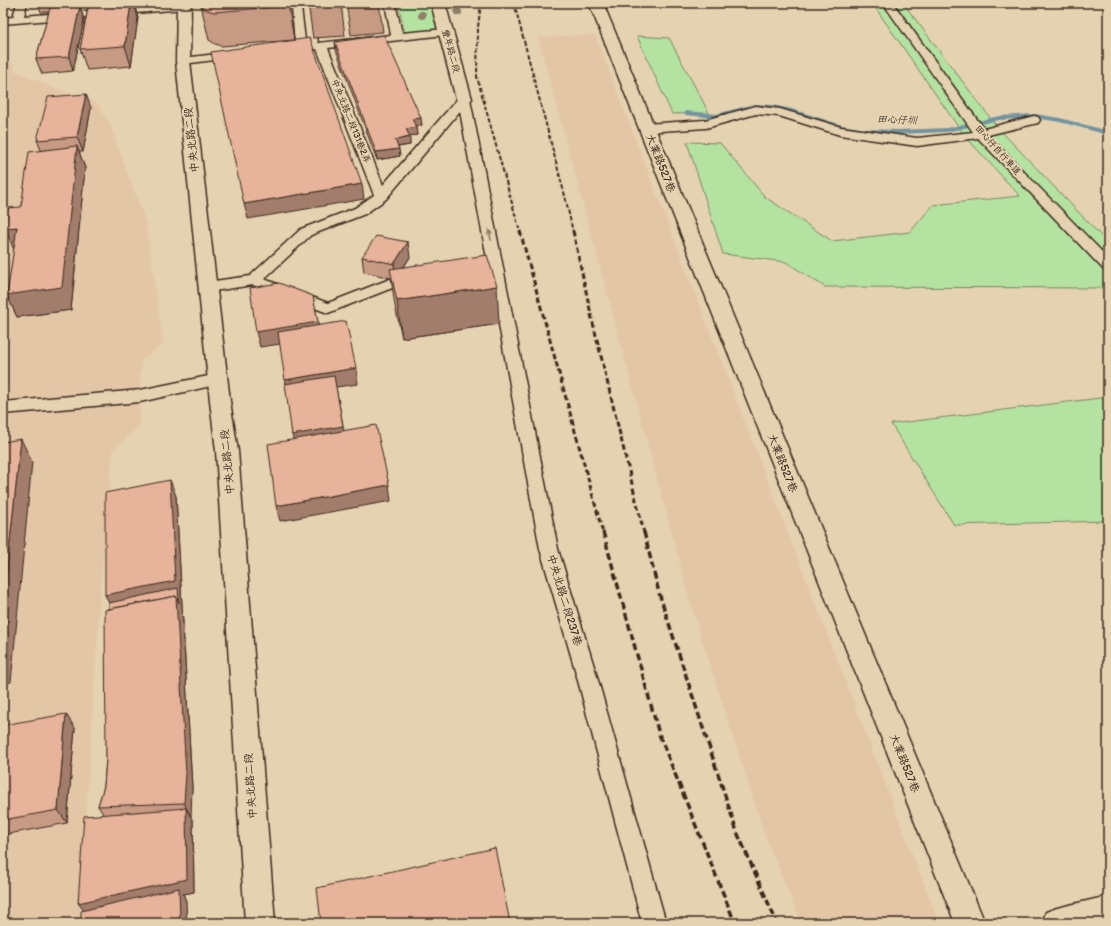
<svg xmlns="http://www.w3.org/2000/svg" width="1111" height="926" viewBox="0 0 1111 926" font-family="'Balsamiq Sans','LXGW WenKai TC',sans-serif">
<style>
.built{fill:#e3c6a6}
.green{fill:#b4e2a1;stroke:#788660}
.lines{fill:none;stroke-linecap:round;stroke-linejoin:round}
.stream{fill:#7294a1;fill-rule:evenodd}
.service-casing{stroke:#3b2a1e;stroke-width:3}
.minor-casing{stroke:#3b2a1e;stroke-width:3}
.tertiary-casing{stroke:#3b2a1e;stroke-width:3}
.service{fill:#e5d2b0;fill-rule:evenodd}
.minor{fill:#e5d2b0;fill-rule:evenodd}
.tertiary{fill:#e5d2b0;fill-rule:evenodd}
.rail-far2{stroke:#3b2a1e;stroke-width:2;stroke-dasharray:4.5 2;stroke-linecap:butt}
.rail-far1{stroke:#3b2a1e;stroke-width:3;stroke-dasharray:5.5 3;stroke-linecap:butt}
.rail{stroke:#3b2a1e;stroke-width:3.5;stroke-dasharray:7 3.5;stroke-linecap:butt}
.tree{fill:#8e8067}
.wall{fill:#c79a84;stroke:#3b2a1e}
.shaded-wall{fill:#a27d6c;stroke:#3b2a1e}
.building{fill:#e7b39a;stroke:#3b2a1e}
.oneway{fill:#907e67}
.labels{text-anchor:middle;stroke-width:4;stroke-linejoin:round;paint-order:stroke}
.far-street-label{font-size:9px;fill:#3b2a1e;stroke:#e5d2b0}
.far-water-label{font-size:10px;font-style:italic;fill:#443c34;stroke:#e5d2b0}
.street-label{font-size:11px;fill:#3b2a1e;stroke:#e5d2b0}
</style>
<rect width="100%" height="100%" fill="#e5d2b0"/>
<filter id="ink" filterUnits="userSpaceOnUse"><feTurbulence type="fractalNoise" baseFrequency=".025" numOctaves="2"/><feDisplacementMap in="SourceGraphic" scale="8" xChannelSelector="R" yChannelSelector="G"/><feConvolveMatrix kernelMatrix="1 2 1 2 8 2 1 2 1" color-interpolation-filters="sRGB"/></filter>
<g filter="url(#ink)">
<g class="built">
<polygon points="595,35 939,923 802,923 766,839 695,619 538,37"/>
<polygon points="3,55 13,65 14,70 56,89 97,103 110,125 146,223 163,343 141,361 139,426 113,450 101,579 79,923 3,923"/>
</g>
<g class="green">
<polygon points="398,3 432,3 439,30 405,33"/>
<polygon points="872,3 903,3 998,128 1108,243 1108,290 1106,288 825,287 786,262 723,254 687,142 720,143 765,197 832,241 910,232 933,205 1020,196 964,135"/>
<polygon points="637,36 669,38 709,113 672,114"/>
<polygon points="1108,397 1108,521 954,525 891,424"/>
</g>
<g class="lines">
<polygon class="stream" points="754,104 773,105 792,109 842,125 866,129 899,130 947,128 999,116 1035,114 1060,118 1108,131 1108,135 1060,122 1035,118 999,120 947,132 899,134 866,133 841,129 790,113 773,109 754,108 716,118 686,115 683,113 686,111 716,114"/>
<g class="service-casing">
<g id="service">
<polygon points="17,3 27,3 24,16 182,3 188,4 189,6 184,9 3,24 3,18 13,17"/>
<polygon points="302,3 312,3 318,43 391,35 385,3 395,3 402,33 445,29 451,32 445,35 328,48 383,185 460,96 468,96 470,99 558,549 596,673 666,923 642,923 576,673 540,549 460,111 386,199 365,214 311,235 264,279 328,303 408,272 413,271 418,272 420,275 418,278 328,313 253,285 207,292 202,290 200,287 202,284 207,282 250,276 301,229 355,208 374,195 317,49 290,52 284,49 290,46 307,44"/>
<polygon points="883,3 893,3 984,129 1034,116 1038,117 1040,120 1038,123 988,135 1108,258 1108,270 1103,269 978,138 917,146 840,135 779,116 756,114 706,128 646,132 642,131 640,128 642,125 646,124 705,120 756,106 780,109 841,127 917,138 973,132"/>
<polygon points="234,52 238,53 240,55 238,57 183,64 179,63 177,61 179,59 183,58"/>
<polygon points="218,374 224,375 226,379 224,383 140,402 3,414 3,402 140,390"/>
</g>
</g>
<g class="minor-casing">
<g id="minor">
<polygon points="431,3 445,3 472,99 469,102 464,104 459,102 456,99"/>
<polygon points="589,3 603,3 985,923 955,923"/>
<polygon points="1108,896 1108,923 1042,923 1046,912 1057,908"/>
</g>
</g>
<g class="tertiary-casing">
<polygon id="tertiary" points="177,3 191,3 190,61 230,401 238,451 275,923 245,923 216,451 210,401 176,61"/>
</g>
<use href="#service" class="service"/>
<use href="#minor" class="minor"/>
<use href="#tertiary" class="tertiary"/>
<g class="rail-far2">
<polyline points="481,3 478,27 477,77 520,232"/>
<polyline points="514,3 565,196 573,232"/>
</g>
<g class="rail-far1">
<polyline points="520,231 603,533"/>
<polyline points="573,231 592,319 644,533"/>
</g>
<g class="rail">
<polyline points="603,532 659,734 735,923"/>
<polyline points="644,532 659,593 737,832 777,923"/>
</g>
</g>
<g class="tree">
<circle cx="458" cy="12" r="4"/>
<circle cx="422" cy="15" r="4"/>
</g>
<g class="wall">
<polygon points="38,3 77,3 76,6 80,6 84,20 73,71 42,74 36,59 49,12 41,12"/>
<polygon points="89,3 140,3 140,8 135,8 138,18 131,66 87,70 80,49"/>
<polygon points="291,3 294,40 222,46 215,44 209,40 201,6"/>
<polygon points="308,3 341,3 345,36 313,38"/>
<polygon points="346,3 379,3 383,32 351,35"/>
<polygon points="335,42 422,125 415,126 417,135 409,136 410,145 398,147 400,156 377,160 336,50"/>
<polygon points="91,108 83,152 79,152 85,168 71,310 17,317 7,295 21,207 41,150 37,140"/>
<polygon points="362,257 410,257 404,267 499,324 402,338 395,306 391,278 364,272"/>
<polygon points="176,496 192,788 190,817 193,821 194,892 183,894 186,901 84,910 103,814 98,806 104,786 106,759 109,609"/>
<polygon points="3,725 75,728 67,823 3,835"/>
</g>
<g class="shaded-wall">
<polygon points="73,3 77,3 75,10"/>
<polygon points="131,3 134,3 138,18 131,66 125,46"/>
<polygon points="138,3 140,3 140,8"/>
<polygon points="288,3 291,3 294,40"/>
<polygon points="80,6 84,20 73,71 69,57"/>
<polygon points="86,94 91,108 83,152 77,137"/>
<polygon points="421,118 422,125 413,126 412,119"/>
<polygon points="416,127 417,135 407,136 406,129"/>
<polygon points="410,137 410,145 396,147 395,140"/>
<polygon points="77,146 85,168 71,310 17,317 7,295"/>
<polygon points="399,149 400,156 377,160 376,152"/>
<polygon points="362,184 364,199 248,219 244,204"/>
<polygon points="17,227 14,250 5,228"/>
<polygon points="408,242 410,257 396,279 394,264"/>
<polygon points="497,286 499,324 402,338 397,301"/>
<polygon points="313,296 321,338 260,347 256,332"/>
<polygon points="356,368 358,384 336,387 346,442 296,451 292,435 289,395 285,380"/>
<polygon points="21,439 32,462 11,682 3,684 3,606"/>
<polygon points="170,480 176,496 192,788 191,817 184,803 112,610 105,595"/>
<polygon points="389,485 391,501 280,521 276,506"/>
<polygon points="66,714 75,728 67,823 58,810"/>
<polygon points="186,808 193,821 194,892 183,894 186,901 187,923 168,923 87,915 78,903"/>
</g>
<g class="building">
<polygon points="89,3 131,3 125,46 80,49"/>
<polygon points="201,3 288,3 288,6 214,12 207,10 201,6"/>
<polygon points="308,3 325,3 308,4"/>
<polygon points="80,6 69,57 36,59 50,8"/>
<polygon points="384,35 421,118 412,119 416,127 406,129 410,137 395,140 399,149 376,152 335,42"/>
<polygon points="310,38 362,184 244,204 211,52"/>
<polygon points="86,94 77,137 37,140 48,97"/>
<polygon points="77,146 62,287 7,295 17,227 5,228 8,208 21,207 29,152"/>
<polygon points="376,236 408,242 394,264 362,257"/>
<polygon points="487,255 497,286 397,301 390,269"/>
<polygon points="279,283 313,296 318,322 256,332 250,288"/>
<polygon points="346,321 356,368 285,380 278,332"/>
<polygon points="334,376 343,426 292,435 285,384"/>
<polygon points="376,425 389,485 276,506 268,444"/>
<polygon points="21,439 3,606 3,442"/>
<polygon points="170,480 175,581 105,595 105,493"/>
<polygon points="178,588 179,603 176,596 109,609 109,603"/>
<polygon points="176,596 186,774 184,803 98,806 104,786 106,759 105,610"/>
<polygon points="66,714 58,810 3,820 3,725"/>
<polygon points="186,808 187,879 78,903 84,816"/>
<polygon points="495,848 510,923 321,923 317,888"/>
<polygon points="179,888 180,920 168,923 81,923 81,911"/>
</g>
<defs><path id="oneway-solid" d="M-6-.8H1V-3.2L6.5 0L1 3.2V.8H-6Z"/></defs>
<use class="oneway" href="#oneway-solid" transform="translate(490 235) rotate(-101)"/>
</g>
<g class="labels">
<g class="far-street-label">
<text transform="translate(451 51) rotate(74)" y="3">豐年路二段</text>
<text transform="translate(351 121) rotate(68)" y="3">中央北路二段131巷2弄</text>
<text transform="translate(998 150) rotate(48)" y="3">田心仔自行車道</text>
</g>
<g class="far-water-label">
<text transform="translate(897 119) rotate(2)" y="4">田心仔圳</text>
</g>
<g class="street-label">
<text transform="translate(191 140) rotate(-96)" y="4">中央北路二段</text>
<text transform="translate(661 163) rotate(68)" y="4">大業路527巷</text>
<text transform="translate(227 462) rotate(-95)" y="4">中央北路二段</text>
<text transform="translate(783 463) rotate(68)" y="4">大業路527巷</text>
<text transform="translate(565 600) rotate(73)" y="4">中央北路二段237巷</text>
<text transform="translate(905 763) rotate(68)" y="4">大業路527巷</text>
<text transform="translate(250 786) rotate(-94)" y="4">中央北路二段</text>
</g>
</g>
<rect width="1111" height="926" fill="none" stroke="#e5d2b0" stroke-width="16"/>
<rect x="8" y="8" width="1095" height="910" fill="none" stroke="#3b2a1e" stroke-width="1.5" filter="url(#ink)"/>
</svg>
